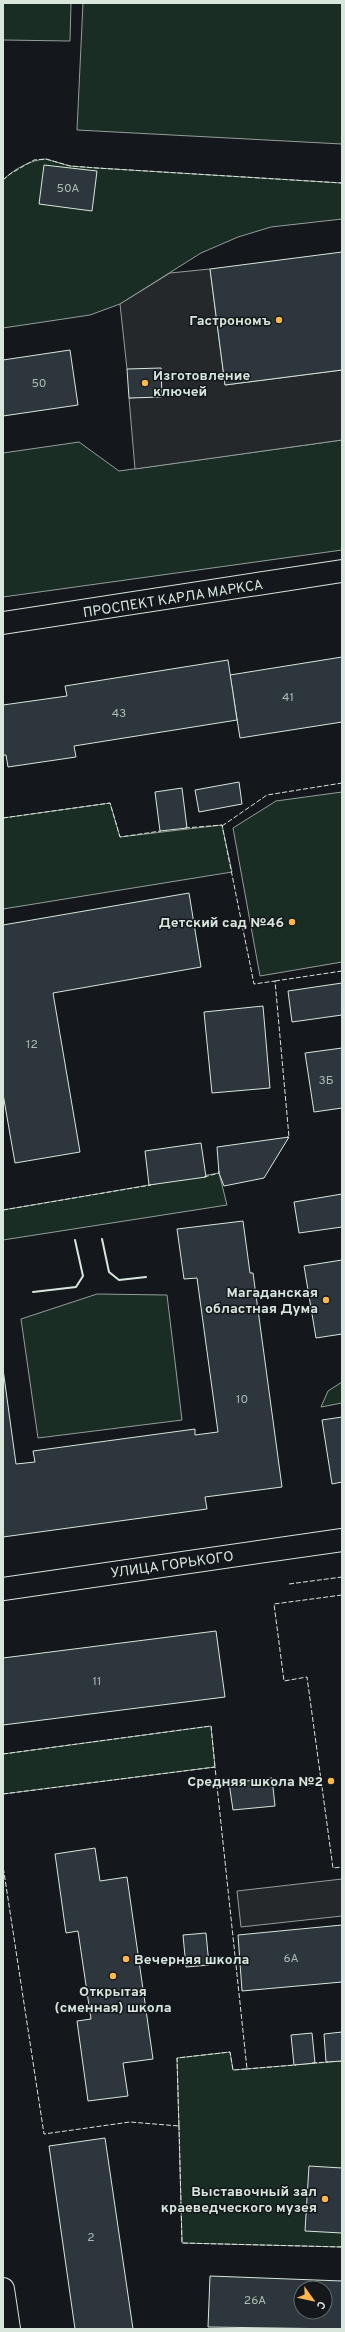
<svg xmlns="http://www.w3.org/2000/svg" width="345" height="2332" viewBox="0 0 345 2332" font-family="Overpass,sans-serif">
<style>
.green{fill:#1a2d24;stroke:#939e99}
.parking{fill:#24282b;stroke:#939e99}
.building{fill:#2c363c;stroke:#d8e6dc;fill-rule:evenodd}
.lines{fill:none;stroke-linecap:round;stroke-linejoin:round}
.minor-casing{stroke:#d8e6dc;stroke-width:24}
.tertiary-casing{stroke:#d8e6dc;stroke-width:24}
.minor{stroke:#14181c;stroke-width:22}
.tertiary{stroke:#14181c;stroke-width:22}
.fence{stroke:#d8e6dc;stroke-width:1;stroke-dasharray:5 2;stroke-linecap:butt}
.wall{stroke:#d8e6dc;stroke-width:2}
.poi-dot{fill:#ffb74d;stroke:#14181c;stroke-width:1.5}
.labels{text-anchor:middle;stroke-width:3;stroke-linejoin:round;paint-order:stroke}
.number-label{font-size:12px;fill:#adbab4}
.poi-label{font-size:14px;font-weight:bold;fill:#d8e6dc;stroke:#14181c;text-anchor:end}
.street-label{font-size:14px;fill:#d8e6dc;stroke:#14181c}
</style>
<rect width="100%" height="100%" fill="#14181c"/>
<g class="green">
<polygon points="3,3 71,3 70,41 3,40"/>
<polygon points="83,3 342,3 342,144 77,130"/>
<path d="M46,159L70,166L97,168L342,183V219L271,227L238,237L201,253L120,304L90,315L3,328V180C14,169 30,160 46,159Z"/>
<polygon points="342,440 342,550 3,597 3,453 79,442 119,471"/>
<polygon points="342,792 342,962 260,976 233,828 276,801"/>
<polygon points="110,803 120,837 222,825 232,872 3,909 3,818"/>
<polygon points="219,1173 227,1205 3,1240 3,1210"/>
<polygon points="97,1294 167,1295 182,1420 38,1438 21,1319"/>
<polygon points="342,1382 342,1403 321,1407 328,1391"/>
<polygon points="211,1726 215,1767 3,1794 3,1754"/>
<polygon points="230,2052 233,2070 342,2061 342,2247 182,2243 177,2058"/>
</g>
<g class="parking">
<polygon points="210,269 225,385 342,370 342,440 135,469 129,398 162,396 127,369 120,304 170,273"/>
<polygon points="342,1879 342,1916 241,1927 237,1891"/>
</g>
<g class="building">
<polygon points="44,165 97,171 92,211 39,204"/>
<polygon points="342,252 342,370 225,385 210,269"/>
<polygon points="70,350 78,405 3,416 3,360"/>
<polygon points="161,368 162,397 129,398 127,369"/>
<polygon points="342,657 342,722 240,738 230,675"/>
<polygon points="228,660 237,720 74,746 76,757 8,767 6,755 3,755 3,705 67,696 65,686"/>
<polygon points="239,782 242,804 199,812 195,790"/>
<polygon points="182,788 187,828 160,831 155,792"/>
<polygon points="189,893 201,967 53,993 80,1152 15,1163 3,1094 3,925"/>
<polygon points="342,983 342,1015 292,1022 288,991"/>
<polygon points="263,1006 270,1088 212,1093 204,1012"/>
<polygon points="342,1048 342,1108 314,1112 305,1053"/>
<polygon points="289,1137 264,1178 224,1186 219,1173 217,1147"/>
<polygon points="201,1143 206,1177 149,1185 145,1151"/>
<polygon points="342,1194 342,1227 299,1233 294,1202"/>
<polygon points="243,1221 250,1273 253,1273 282,1487 205,1497 207,1509 3,1537 3,1369 16,1464 35,1462 33,1451 195,1429 195,1435 218,1432 197,1278 184,1279 177,1229"/>
<polygon points="342,1260 342,1334 316,1338 304,1266"/>
<polygon points="342,1417 342,1482 332,1484 322,1420"/>
<polygon points="216,1631 225,1697 3,1725 3,1658"/>
<polygon points="272,1778 275,1806 233,1810 229,1783"/>
<polygon points="95,1848 100,1881 127,1877 153,2059 123,2063 128,2096 88,2101 77,2021 91,2019 78,1931 66,1933 55,1854"/>
<polygon points="342,1925 342,1982 242,1991 238,1935"/>
<polygon points="206,1933 209,1965 186,1967 183,1935"/>
<polygon points="342,2032 342,2061 326,2062 324,2034"/>
<polygon points="312,2033 315,2063 294,2065 291,2035"/>
<polygon points="105,2138 133,2329 75,2329 49,2146"/>
<polygon points="309,2166 342,2168 342,2233 305,2231"/>
<path d="M210,2276L342,2281V2329L208,2327ZM301,2288H325V2312H301Z"/>
</g>
<g class="lines">
<g class="minor-casing">
<g id="minor">
<polyline points="3,1589 342,1540"/>
<polyline points="3,2289 9,2329"/>
</g>
</g>
<g class="tertiary-casing">
<polyline id="tertiary" points="3,623 342,571"/>
</g>
<use href="#minor" class="minor"/>
<use href="#tertiary" class="tertiary"/>
<g class="fence">
<polyline points="3,180 10,174 34,160 46,159 70,166 97,168 342,183"/>
<polyline points="3,818 110,803 120,837 161,831"/>
<polyline points="222,826 267,795 342,783"/>
<polyline points="185,828 222,825 254,984 275,981 289,1137 287,1137"/>
<polyline points="275,981 342,971"/>
<polyline points="204,1177 219,1173 219,1171"/>
<polyline points="3,1210 151,1185"/>
<polyline points="289,1584 342,1577"/>
<polyline points="342,1595 274,1604 284,1681 307,1677 333,1868 342,1867"/>
<polyline points="3,1754 211,1726 215,1767 213,1767"/>
<polyline points="3,1794 215,1767 247,2069 233,2070 230,2052 177,2058 179,2126 130,2122 44,2134 3,1866"/>
<polyline points="312,2063 328,2062"/>
<polyline points="246,2069 296,2065"/>
<polyline points="179,2125 182,2243 342,2247"/>
</g>
<g class="wall">
<polyline points="102,1239 109,1272 119,1280 146,1277"/>
<polyline points="33,1292 76,1287 83,1276 75,1240"/>
</g>
</g>
<g class="poi-dot">
<circle cx="279" cy="320" r="4"/>
<circle cx="145" cy="383" r="4"/>
<circle cx="292" cy="922" r="4"/>
<circle cx="326" cy="1300" r="4"/>
<circle cx="331" cy="1781" r="4"/>
<circle cx="126" cy="1959" r="4"/>
<circle cx="113" cy="1976" r="4"/>
<circle cx="325" cy="2199" r="4"/>
</g>
<g class="labels">
<g class="number-label">
<text x="68" y="192">50А</text>
<text x="39" y="387">50</text>
<text x="288" y="701">41</text>
<text x="119" y="717">43</text>
<text x="32" y="1048">12</text>
<text x="326" y="1084">3Б</text>
<text x="242" y="1403">10</text>
<text x="97" y="1685">11</text>
<text x="291" y="1962">6А</text>
<text x="91" y="2241">2</text>
<text x="255" y="2304">26А</text>
</g>
<g class="poi-label">
<text x="271" y="325">Гастрономъ</text>
<text x="153" y="380" text-anchor="start">Изготовление<tspan x="153" dy="16">ключей</tspan></text>
<text x="284" y="927">Детский сад №46</text>
<text x="318" y="1297">Магаданская<tspan x="318" dy="16">областная Дума</tspan></text>
<text x="323" y="1786">Средняя школа №2</text>
<text x="134" y="1964" text-anchor="start">Вечерняя школа</text>
<text x="113" y="1996" text-anchor="middle">Открытая<tspan x="113" dy="16">(сменная) школа</tspan></text>
<text x="317" y="2196">Выставочный зал<tspan x="317" dy="16">краеведческого музея</tspan></text>
</g>
<g class="street-label">
<text transform="translate(173 598) rotate(-9)" y="5">ПРОСПЕКТ КАРЛА МАРКСА</text>
<text transform="translate(172 1564) rotate(-8)" y="5">УЛИЦА ГОРЬКОГО</text>
</g>
</g>
<rect width="345" height="2332" fill="none" stroke="#d8e6dc" stroke-width="8"/>
<g transform="translate(313 2300) rotate(123)"><circle r="19" fill="#14181c" stroke="#626a69"/>
<path d="M0-3L7 15L0 10L-7 15Z" fill="#ffb74d"/>
<text y="-6" font-size="11" font-weight="bold" text-anchor="middle" fill="#d8e6dc">С</text>
</g>
</svg>
